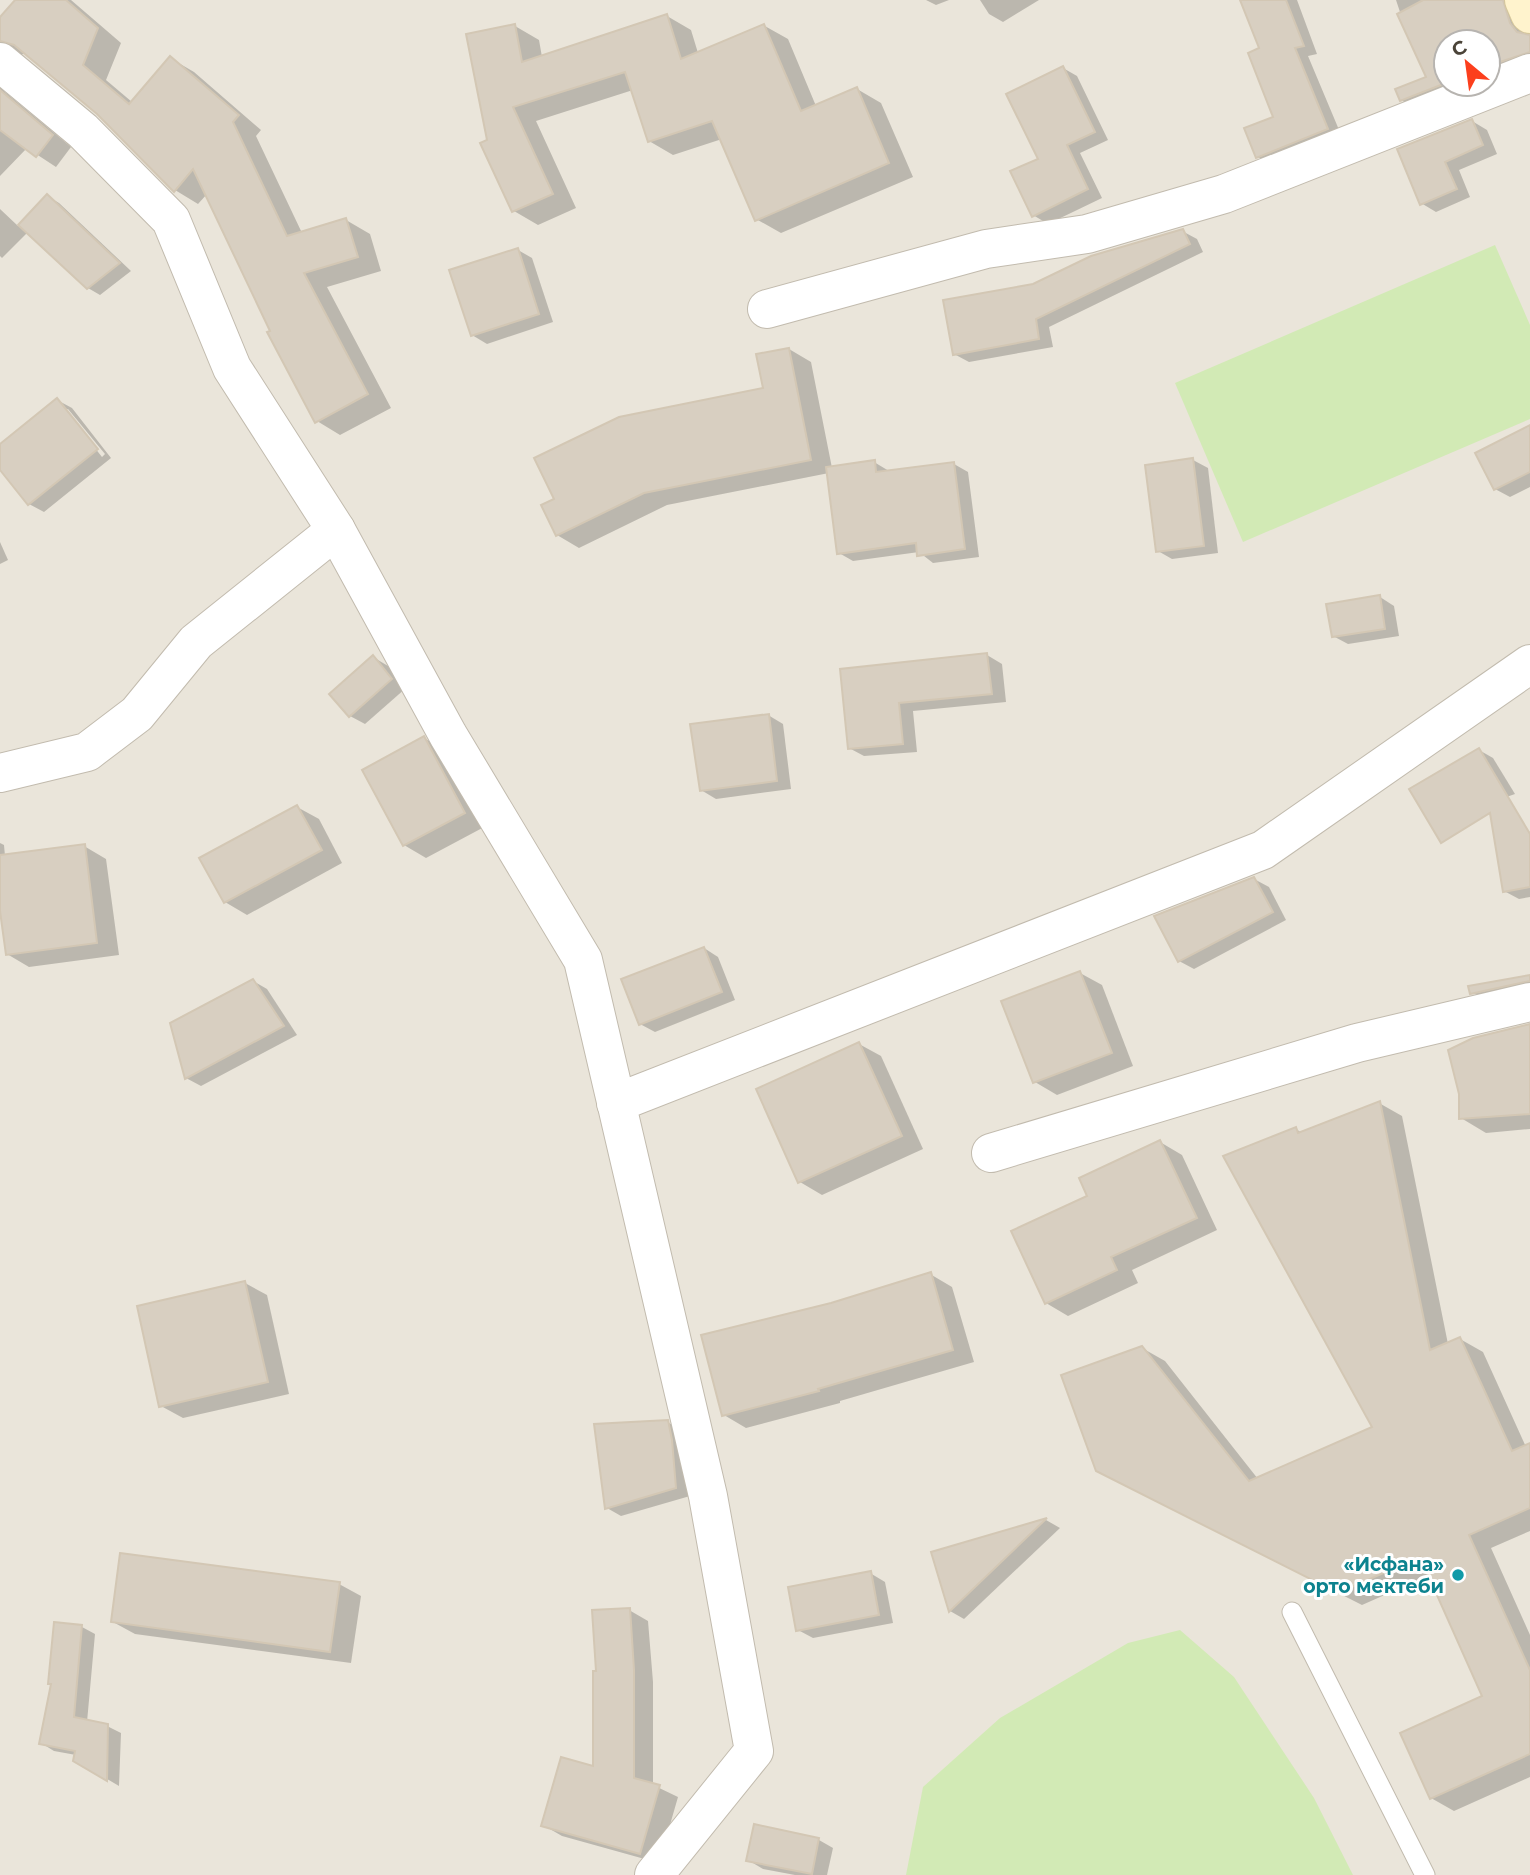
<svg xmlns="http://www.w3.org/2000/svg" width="1530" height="1875" viewBox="0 0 1530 1875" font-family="Montserrat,sans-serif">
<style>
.residential{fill:#eae5da;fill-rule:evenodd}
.green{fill:#d2eab5}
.shadow{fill:#0003;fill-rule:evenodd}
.building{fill:#d8cfc1;stroke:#d3c7b4;stroke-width:2}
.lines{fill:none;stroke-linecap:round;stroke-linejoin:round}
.lane-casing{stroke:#c2bbae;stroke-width:21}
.street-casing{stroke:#c2bbae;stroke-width:40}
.secondary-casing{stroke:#d6c79b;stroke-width:40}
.lane{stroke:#fff;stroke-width:19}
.street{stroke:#fff;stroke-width:38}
.secondary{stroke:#fff3cd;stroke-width:38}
.culture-dot{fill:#0f9aa8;stroke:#fff;stroke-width:2.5}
.labels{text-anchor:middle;stroke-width:6;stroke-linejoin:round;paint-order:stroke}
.culture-label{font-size:19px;font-weight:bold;fill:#0d838f;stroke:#fff;text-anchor:end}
</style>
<rect width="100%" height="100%" fill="#f6f3ec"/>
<path class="residential" d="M0,0H1530V1875H0ZM1446,42H1488V84H1446Z"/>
<g class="green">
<polygon points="1495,245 1530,325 1530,419 1243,542 1175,383"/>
<polygon points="1180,1630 1234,1677 1314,1798 1353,1875 906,1875 923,1787 1000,1718 1128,1643"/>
</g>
<g class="shadow">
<polygon points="17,0 71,0 121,43 106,80 132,102 170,58 194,72 261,130 256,136 302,233 346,220 370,234 381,271 327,287 391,408 340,435 317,421 207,194 198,204 175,190 98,113 27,53 15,56 0,47 0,20"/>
<polygon points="926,0 949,0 936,5"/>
<polygon points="980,0 1039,0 1003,22 989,14"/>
<polygon points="1242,0 1297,0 1317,54 1308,56 1342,137 1272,165 1258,157 1275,118 1261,49"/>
<path d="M1396,0H1524L1521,10L1530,37V57L1501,66L1506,77L1420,111L1401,100L1397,90L1428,78L1403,21ZM1446,42H1488V84H1446Z"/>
<polygon points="667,16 691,30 698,53 763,25 788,39 816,106 857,89 881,103 913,177 781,233 756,219 722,139 673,155 649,141 633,90 536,121 576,208 538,225 514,211 489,141 515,26 539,40 542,57"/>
<polygon points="1063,68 1077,76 1108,140 1080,153 1102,198 1048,224 1033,215 1041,160"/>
<polygon points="0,82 5,92 71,147 56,167 27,148 0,176"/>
<polygon points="1472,121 1487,130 1497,154 1459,170 1470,197 1436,212 1421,203 1399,150"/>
<polygon points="47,196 59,203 131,271 100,295 88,288 28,232 2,258 0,256 0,209 18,226"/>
<polygon points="1182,231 1197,239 1203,252 1049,327 1053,347 969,362 954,354 1034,285"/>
<polygon points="518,250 532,258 553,322 487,344 472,335"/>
<polygon points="789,349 811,362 832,468 874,462 889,471 954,464 968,472 979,557 933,563 919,552 853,561 839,553 829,473 667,505 579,548 557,535 765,390"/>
<path d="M57,400L72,408L111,458L44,512L29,504L0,468V446ZM64,409H68L105,454L102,457Z"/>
<polygon points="1530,427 1530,487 1510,497 1495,489"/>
<polygon points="1193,460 1208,468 1218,553 1172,559 1158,551"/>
<polygon points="0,542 8,560 0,564"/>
<polygon points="1380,597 1394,606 1399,636 1348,644 1333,636"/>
<polygon points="987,655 1002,664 1006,702 913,711 917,752 864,756 849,748 842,671"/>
<polygon points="373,657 388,666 406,688 365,724 350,716"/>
<polygon points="768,715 783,724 791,789 716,799 701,790"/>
<polygon points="424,738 446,751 486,826 426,858 404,845"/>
<polygon points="1479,750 1493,758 1515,794 1440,820"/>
<polygon points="297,807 319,819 342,863 247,915 225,902"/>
<polygon points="1526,830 1530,832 1530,897 1519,899 1504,891"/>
<polygon points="0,843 4,845 5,856 84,846 106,859 119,955 29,967 7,954 0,898"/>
<polygon points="1254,879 1269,887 1286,920 1194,969 1179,961"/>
<polygon points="704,948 718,957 735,1000 655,1032 640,1024"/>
<polygon points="1080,973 1102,985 1133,1066 1057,1095 1035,1082"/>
<polygon points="1530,976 1530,999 1497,1007 1472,992"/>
<polygon points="253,981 267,989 297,1035 201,1086 186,1078"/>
<polygon points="1530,1026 1530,1129 1486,1133 1461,1118"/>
<polygon points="859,1044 881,1056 923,1149 822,1195 800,1182"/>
<polygon points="1379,1103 1402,1116 1448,1344 1460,1339 1483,1352 1526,1447 1530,1445 1530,1531 1491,1548 1530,1635 1530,1777 1454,1811 1431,1798 1484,1697 1430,1575 1362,1605 1121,1483 1142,1348 1165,1361 1258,1479 1374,1428 1296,1129 1302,1133"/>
<polygon points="1160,1142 1182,1155 1217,1230 1132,1270 1138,1283 1068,1316 1046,1303 1089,1197"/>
<polygon points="930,1274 952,1287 974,1362 840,1401 840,1403 746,1428 724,1415 831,1304"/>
<polygon points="245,1283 267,1295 289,1394 183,1418 161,1406"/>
<polygon points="667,1422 682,1430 690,1496 621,1516 607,1508"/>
<polygon points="1046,1520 1060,1528 964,1619 950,1611 934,1553"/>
<polygon points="870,1573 885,1582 893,1623 813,1638 798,1630"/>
<polygon points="339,1584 361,1596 351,1663 135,1634 113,1622"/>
<polygon points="629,1610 648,1621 653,1682 653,1785 678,1797 659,1863 562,1836 543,1825 594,1768 598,1672"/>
<polygon points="55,1624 82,1627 95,1634 87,1722 107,1726 121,1733 119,1786 75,1760 76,1755 54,1751 41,1743 53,1685"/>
<polygon points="819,1840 833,1848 827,1875 795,1875 763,1869 748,1860"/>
</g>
<g class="building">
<polygon points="15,0 66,0 98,28 83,65 129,104 170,56 239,115 233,122 287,236 346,218 358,257 304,273 368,394 315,423 267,332 270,331 193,169 174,192 97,114 14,45 0,41 0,17"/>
<polygon points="1240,0 1286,0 1304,46 1295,48 1328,129 1256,158 1244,128 1273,117 1248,53 1259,48"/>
<polygon points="1423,0 1503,0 1510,23 1517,32 1530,35 1530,52 1488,66 1488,42 1446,42 1446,83 1400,101 1395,89 1426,77 1397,14"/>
<polygon points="667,14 681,59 764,24 801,111 857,87 889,163 755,221 712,121 648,142 625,72 513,107 553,194 512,212 480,143 487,140 466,34 515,24 522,62"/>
<polygon points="1063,66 1095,132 1067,145 1088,189 1032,217 1010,171 1038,159 1006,94"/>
<polygon points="0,90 53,135 36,157 0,130"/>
<polygon points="1472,119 1483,145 1445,162 1457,189 1420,205 1397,149"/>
<polygon points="47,194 120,263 87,289 18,225"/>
<polygon points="1183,229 1190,244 1036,319 1039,339 953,355 943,300 1033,284 1091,256"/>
<polygon points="518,248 539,314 471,336 449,270"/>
<polygon points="789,348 811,460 644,493 556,536 541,505 554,499 534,458 619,417 763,388 756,354"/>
<polygon points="57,398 98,449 28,505 0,470 0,444"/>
<polygon points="1530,425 1530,472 1494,490 1475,453"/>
<polygon points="1193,458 1204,546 1156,552 1145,465"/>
<polygon points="875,460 876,472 954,462 965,549 917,556 916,543 837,554 826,467"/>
<polygon points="1380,595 1385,629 1332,637 1326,604"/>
<polygon points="987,653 992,694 899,703 903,744 848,749 840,669"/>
<polygon points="373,655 392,679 349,717 329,694"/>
<polygon points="769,714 777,781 700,791 690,724"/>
<polygon points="424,736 465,813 403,846 362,770"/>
<polygon points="1479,748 1530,834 1530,887 1503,892 1490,813 1441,843 1409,789"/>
<polygon points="297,805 322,850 224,903 199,858"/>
<polygon points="85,844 97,943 6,955 0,911 0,855"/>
<polygon points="1254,877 1273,912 1178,962 1154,916"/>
<polygon points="704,947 722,992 639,1025 621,979"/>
<polygon points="1080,971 1112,1053 1033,1083 1001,1001"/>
<polygon points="1530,975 1530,981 1470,994 1468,986"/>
<polygon points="253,979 284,1026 185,1079 170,1023"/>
<polygon points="1530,1024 1530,1114 1459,1119 1459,1094 1448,1050 1473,1038"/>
<polygon points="859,1042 902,1136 798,1183 756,1089"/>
<polygon points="1380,1101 1430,1350 1460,1337 1512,1451 1530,1443 1530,1508 1469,1535 1530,1670 1530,1754 1430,1799 1400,1733 1482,1696 1420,1557 1338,1593 1096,1471 1061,1375 1142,1346 1249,1481 1372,1427 1223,1156 1296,1127 1298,1133"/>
<polygon points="1160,1140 1197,1218 1111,1257 1117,1270 1045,1304 1011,1231 1087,1196 1079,1178"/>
<polygon points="931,1272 953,1350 818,1389 819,1391 722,1416 701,1335 831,1303"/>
<polygon points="245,1281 268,1382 159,1407 137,1306"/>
<polygon points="668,1420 672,1440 676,1488 605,1509 594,1424"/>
<polygon points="1047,1518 949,1612 931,1552"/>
<polygon points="120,1553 340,1582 330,1652 111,1622"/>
<polygon points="871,1571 879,1615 796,1631 788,1587"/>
<polygon points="630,1608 634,1670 634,1778 660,1785 640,1854 541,1826 561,1757 593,1766 593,1671 596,1671 592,1610"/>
<polygon points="54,1622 82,1625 74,1717 108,1724 107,1781 73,1761 75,1751 39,1744 51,1684 48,1684"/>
<polygon points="754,1824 819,1838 812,1874 746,1861"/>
</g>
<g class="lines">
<g class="lane-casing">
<polyline id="lane" points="1292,1612 1425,1875"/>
</g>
<g class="street-casing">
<g id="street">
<polyline points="0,62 83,131 171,220 232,368 336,530 448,735 583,960 708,1496 754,1751 654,1875"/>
<polyline points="767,309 986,249 1087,234 1224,194 1530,73"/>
<polyline points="0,773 87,752 137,714 196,642 336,530"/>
<polyline points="616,1103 1263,850 1530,664"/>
<polyline points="991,1153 1357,1043 1530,1002"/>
</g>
</g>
<g class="secondary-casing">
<polyline id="secondary" points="1524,0 1530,14"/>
</g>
<use href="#lane" class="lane"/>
<use href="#street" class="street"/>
<use href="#secondary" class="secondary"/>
</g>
<circle class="culture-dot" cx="1458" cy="1575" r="7"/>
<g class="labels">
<g class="culture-label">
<text x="1444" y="1571">«Исфана»<tspan x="1444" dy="22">орто мектеби</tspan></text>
</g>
</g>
<g transform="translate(1467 63) rotate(331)"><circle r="33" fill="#ffffff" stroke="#b7b4b0" stroke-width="2"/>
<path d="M0-5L12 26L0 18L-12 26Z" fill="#fc3f1d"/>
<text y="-10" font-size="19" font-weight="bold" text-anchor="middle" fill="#4b4439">С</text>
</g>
</svg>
